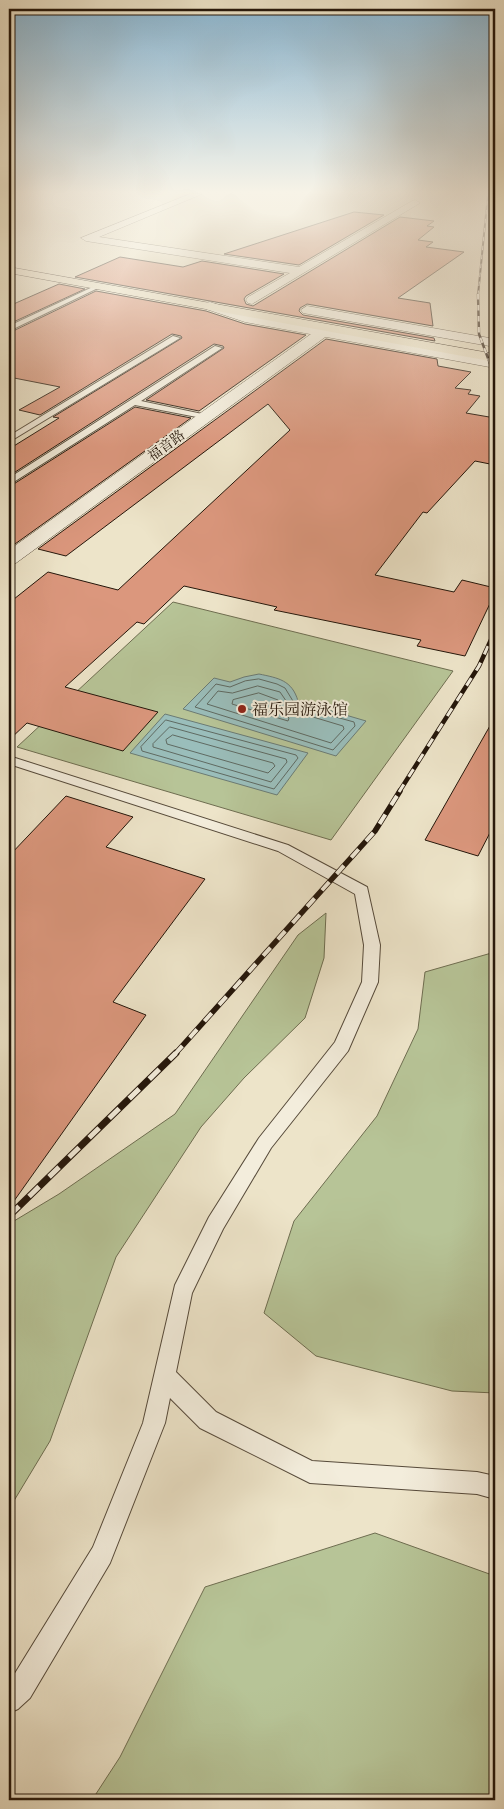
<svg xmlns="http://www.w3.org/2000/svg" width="504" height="1809" viewBox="0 0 504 1809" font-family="'EB Garamond','Noto Serif SC',serif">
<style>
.green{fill:#b7c497;stroke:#6e6d50}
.water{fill:#9abebb;stroke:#6b7b74}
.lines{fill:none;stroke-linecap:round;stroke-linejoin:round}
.shore{stroke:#5f6a62;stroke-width:1}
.building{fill:#db977d;stroke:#24160a}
.service-casing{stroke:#564a3a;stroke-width:2}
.minor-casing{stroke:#564a3a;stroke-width:1}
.tertiary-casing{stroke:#564a3a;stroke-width:1}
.primary-casing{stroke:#24160a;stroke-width:1}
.service{fill:#f3eddc;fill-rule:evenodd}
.minor{fill:#f3eddc;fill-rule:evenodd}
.tertiary{fill:#f3eddc;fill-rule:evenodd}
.primary{fill:#ede4c9;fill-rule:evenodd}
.rail-far4-casing{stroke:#24160a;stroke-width:2}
.rail-far3-casing{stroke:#24160a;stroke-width:2.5}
.rail-far2-casing{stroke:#24160a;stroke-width:4.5}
.rail-far1-casing{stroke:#24160a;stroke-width:5.5}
.rail-casing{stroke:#24160a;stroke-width:7}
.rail-far4{stroke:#f3eddc;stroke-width:1;stroke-dasharray:4.5;stroke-linecap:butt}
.rail-far3{stroke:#f3eddc;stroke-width:2;stroke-dasharray:5.5;stroke-linecap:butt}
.rail-far2{stroke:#f3eddc;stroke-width:3;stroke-dasharray:9;stroke-linecap:butt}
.rail-far1{stroke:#f3eddc;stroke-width:4;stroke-dasharray:11;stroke-linecap:butt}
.rail{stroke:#f3eddc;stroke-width:5;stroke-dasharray:14;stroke-linecap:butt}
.poi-dot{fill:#8f2418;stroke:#f3eddc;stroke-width:2}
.labels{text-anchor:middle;stroke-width:4;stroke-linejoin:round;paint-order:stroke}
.far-street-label{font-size:14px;fill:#24160a;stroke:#f3eddc}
.poi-label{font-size:16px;fill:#24160a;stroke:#f3eddc;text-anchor:start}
</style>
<rect width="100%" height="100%" fill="#ede4c9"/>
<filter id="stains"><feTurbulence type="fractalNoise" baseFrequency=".004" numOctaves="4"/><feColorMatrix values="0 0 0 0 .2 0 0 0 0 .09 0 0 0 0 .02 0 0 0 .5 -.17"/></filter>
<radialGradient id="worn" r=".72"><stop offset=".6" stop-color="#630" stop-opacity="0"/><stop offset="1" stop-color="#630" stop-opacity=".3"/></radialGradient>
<g class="green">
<polygon points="173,602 453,671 331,840 17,747"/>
<polygon points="326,913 324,958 305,1018 244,1078 201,1127 116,1257 50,1441 9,1509 9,1224 59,1194 175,1114 298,935"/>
<polygon points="495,952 495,1393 452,1391 316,1356 264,1313 294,1221 377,1116 418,1029 425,972"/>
<polygon points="375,1533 495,1576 495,1800 92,1800 120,1757 205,1587"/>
</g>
<g class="water">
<path d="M259,674C278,678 292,680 298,701L366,721L336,756L183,709L214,678L230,682L244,677Z"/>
<polygon points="165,714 308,753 277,795 130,753"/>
</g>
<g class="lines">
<g class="shore">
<polygon points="259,679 277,684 285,688 296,706 354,722 355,726 333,750 195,707 216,684 230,687 245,681"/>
<polygon points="258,686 280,692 293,711 343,726 344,729 331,743 207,704 218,691 232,693"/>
<polygon points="259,693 278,700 282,711 289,718 288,721 232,704 233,700"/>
<polygon points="166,720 296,755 298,758 274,789 142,751 141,747"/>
<polygon points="170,727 286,759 287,762 271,782 153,747 153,744"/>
<polygon points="173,735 273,763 275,766 268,773 167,744 166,740"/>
</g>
</g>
<g class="building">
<polygon points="354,212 384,215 299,265 224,254"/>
<polygon points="400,217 434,221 427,226 434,227 418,240 433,242 426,247 464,252 398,298 430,303 433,326 307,304 300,308 299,311 303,315 434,338 435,341 75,277 120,257 183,267 202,261 284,274 246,296 244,299 246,304 253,306"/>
<polygon points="59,284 85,289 9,324 9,306"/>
<polygon points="96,291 206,311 245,324 306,335 199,411 146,400 224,348 223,346 214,344 9,476 9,449 59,418 53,417 182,338 181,336 172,334 40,415 19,410 60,387 9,377 9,333"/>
<polygon points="326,339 437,359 438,366 471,372 455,388 471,390 468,394 480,396 466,413 495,418 495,465 475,461 427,513 423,512 375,575 454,592 462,580 495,588 495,593 465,656 417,646 421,640 274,610 277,607 184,586 144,624 137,622 65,687 158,712 123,751 27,723 9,740 9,603 48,572 118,590 290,430 268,404 66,556 38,549"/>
<polygon points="135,407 191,418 15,544 9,542 9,487"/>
<polygon points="495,717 495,823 478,856 425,840"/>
<polygon points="66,796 133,817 106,847 205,879 113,1002 146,1015 9,1208 9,856"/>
</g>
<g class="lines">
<g class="service-casing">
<g id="service">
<polygon points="97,285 102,286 9,331 9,326"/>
<polygon points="173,336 180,338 9,442 9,436"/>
<polygon points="215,346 222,348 141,401 207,415 207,419 135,405 9,485 9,478"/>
<polygon points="9,756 288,845 367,887 380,945 378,982 348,1051 271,1148 223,1229 192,1293 176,1372 216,1412 312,1461 477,1472 495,1476 495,1499 477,1494 310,1483 200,1428 170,1398 165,1423 110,1563 30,1698 18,1709 9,1713 9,1683 93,1547 143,1423 175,1285 209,1217 259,1138 335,1042 362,982 364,945 355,894 278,851 9,764"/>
</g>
</g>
<g class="minor-casing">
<g id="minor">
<polygon points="190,194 202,194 99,237 299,267 412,201 415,200 420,203 252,304 248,303 246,300 248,297 290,273 86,241 81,238"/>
<polygon points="323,328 329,332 328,335 16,563 9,565 9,550 318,329"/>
</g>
</g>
<g class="tertiary-casing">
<g id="tertiary">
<polygon points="210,302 248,315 495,360 495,368 245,322 206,309 204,306 206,303"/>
<polygon points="307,306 495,339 495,347 303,313 301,310"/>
</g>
</g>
<g class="primary-casing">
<polygon id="primary" points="9,267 495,354 495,362 9,273"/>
</g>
<use href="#service" class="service"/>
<use href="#minor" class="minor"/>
<use href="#tertiary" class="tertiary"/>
<use href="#primary" class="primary"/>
<g class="rail-far4-casing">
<polyline id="rail-far4" points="478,295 488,194"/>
</g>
<g class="rail-far3-casing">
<polyline id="rail-far3" points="478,294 479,334 495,377"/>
</g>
<g class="rail-far2-casing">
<polyline id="rail-far2" points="399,792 479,666 495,631"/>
</g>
<g class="rail-far1-casing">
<polyline id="rail-far1" points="175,1054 375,831 400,791"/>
</g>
<g class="rail-casing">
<polyline id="rail" points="9,1216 176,1053"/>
</g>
<use href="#rail-far4" class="rail-far4"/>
<use href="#rail-far3" class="rail-far3"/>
<use href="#rail-far2" class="rail-far2"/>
<use href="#rail-far1" class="rail-far1"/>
<use href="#rail" class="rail"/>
</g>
<linearGradient id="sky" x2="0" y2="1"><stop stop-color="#89b8d6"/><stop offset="0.43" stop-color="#f7f3e7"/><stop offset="1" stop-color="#f7f3e7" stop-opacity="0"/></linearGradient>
<rect width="504" height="447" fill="url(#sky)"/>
<circle class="poi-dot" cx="242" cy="709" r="5"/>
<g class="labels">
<g class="far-street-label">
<text transform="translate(166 445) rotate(-36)" y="5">福音路</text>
</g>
<g class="poi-label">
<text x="252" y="715">福乐园游泳馆</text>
</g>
</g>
<rect width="504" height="1809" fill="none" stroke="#ede4c9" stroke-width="30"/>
<rect x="10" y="10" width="484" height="1789" fill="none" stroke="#24160a" stroke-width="2.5"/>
<rect x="15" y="15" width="474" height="1779" fill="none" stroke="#24160a"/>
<rect width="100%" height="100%" filter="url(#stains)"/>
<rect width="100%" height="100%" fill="url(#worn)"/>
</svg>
